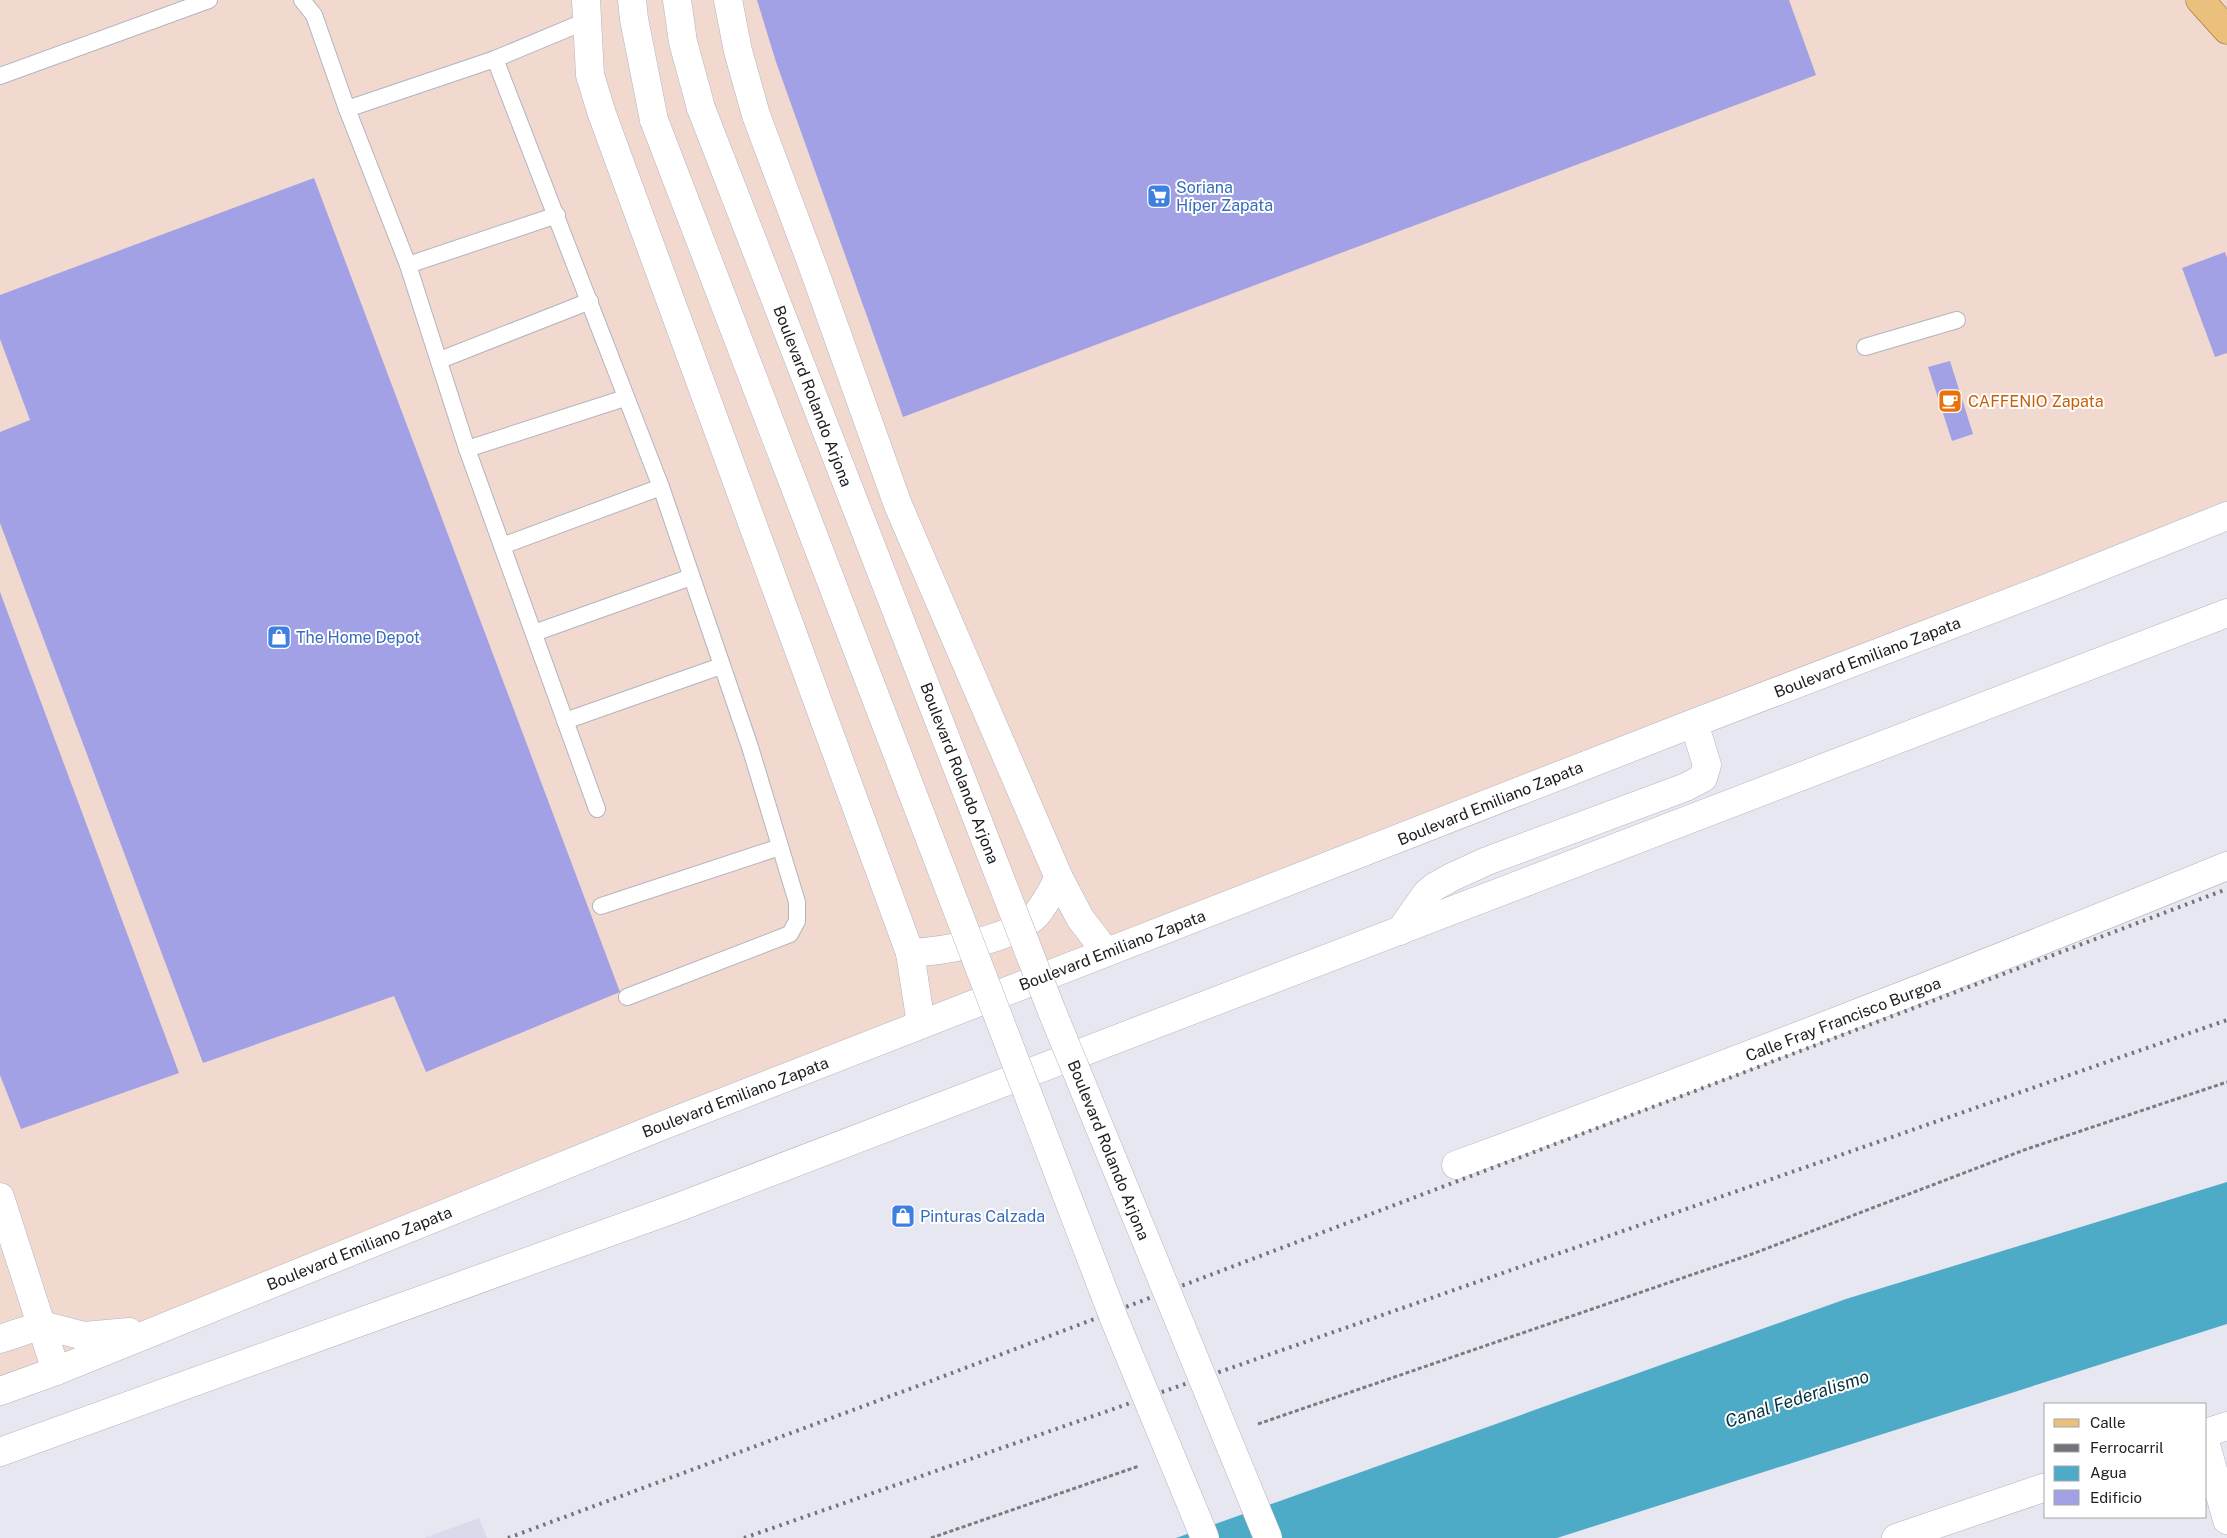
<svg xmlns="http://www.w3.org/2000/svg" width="2227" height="1538" viewBox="0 0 2227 1538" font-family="'Public Sans',sans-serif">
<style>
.commercial{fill:#f1d9cf}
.built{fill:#d9daec}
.water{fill:#4eabc8}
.building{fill:#a2a1e5}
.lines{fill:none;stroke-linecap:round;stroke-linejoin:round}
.lane-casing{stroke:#b3b4be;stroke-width:18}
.street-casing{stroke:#b3b4be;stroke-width:29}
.secondary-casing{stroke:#b3b4be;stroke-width:29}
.primary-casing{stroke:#9c6c25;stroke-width:29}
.path{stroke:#7b7b82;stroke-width:3;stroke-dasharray:4 2.5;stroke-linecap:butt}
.lane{stroke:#fff;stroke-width:16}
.street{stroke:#fff;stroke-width:28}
.secondary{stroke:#fff;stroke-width:28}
.primary{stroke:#ebbf7c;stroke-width:28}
.rail{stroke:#73737a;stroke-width:4;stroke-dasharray:2.5 5;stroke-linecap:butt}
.secondary-bridge-casing{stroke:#b3b4be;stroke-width:29;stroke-linecap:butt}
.secondary-bridge{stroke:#fff;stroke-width:28}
.labels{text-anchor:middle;stroke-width:4;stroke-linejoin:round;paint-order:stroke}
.shop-label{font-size:16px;fill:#366cbe;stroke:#fff;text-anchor:start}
.street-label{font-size:16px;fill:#202024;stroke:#fff}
.food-label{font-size:16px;fill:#c56008;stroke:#fff;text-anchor:start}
.water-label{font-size:18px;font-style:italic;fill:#04323e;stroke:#fff}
</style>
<rect width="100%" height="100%" fill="#e7e7f2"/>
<polygon class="commercial" points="0,0 2227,0 2227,511 0,1385"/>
<polygon class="built" points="479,1518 487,1538 424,1538"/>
<polygon class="water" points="2227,1182 2227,1324 1557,1538 1176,1538 1846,1299"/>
<g class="building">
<polygon points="757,0 1789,0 1816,75 903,417 776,62"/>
<polygon points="314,178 620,992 426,1072 394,996 203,1063 0,523 0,432 30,420 0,339 0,295"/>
<polygon points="2225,252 2227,258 2227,353 2215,357 2182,268"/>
<polygon points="1950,361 1973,434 1952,441 1928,367"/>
<polygon points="0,592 179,1073 21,1129 0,1075"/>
</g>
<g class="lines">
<g class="lane-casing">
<g id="lane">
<polyline points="302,0 314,15 347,109 408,265 467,449 597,809"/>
<polyline points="495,59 661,487 750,747 797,902 797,921 790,934 627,997"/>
<polyline points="0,76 209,0"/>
<polyline points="347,109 495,59 586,21"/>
<polyline points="408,265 557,215"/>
<polyline points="1865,347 1957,320"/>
<polyline points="440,360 590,301"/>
<polyline points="467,449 625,398"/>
<polyline points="502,546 661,487"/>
<polyline points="534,633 691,577"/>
<polyline points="565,721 721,666"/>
<polyline points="601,906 780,847"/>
</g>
</g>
<g class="street-casing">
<g id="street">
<polyline points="586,0 590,75 602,114 910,953 921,1024"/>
<polyline points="728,0 738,51 756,115 813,267 898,505 1059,878 1080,918 1106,952"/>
<path d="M910,953C945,951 1012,940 1037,914C1046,903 1052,890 1059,878"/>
<path d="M1456,1165C1714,1070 1972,970 2227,866"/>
<polyline points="0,1197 56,1371"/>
<polyline points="2206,1445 2227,1520"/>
</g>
</g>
<g class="secondary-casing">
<g id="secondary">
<polyline points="632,0 634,19 654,120"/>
<polyline points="677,0 683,42 701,108"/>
<polyline points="1400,931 1426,894 1434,887 1452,877 1487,861 1686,787 1703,778 1707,765 1694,723"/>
<polyline points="0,1339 42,1325 84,1336 129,1332"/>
<polyline points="0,1391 56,1371 659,1127 1694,723 2042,590 2227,516"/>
<polyline points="2206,1433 2227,1426"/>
<polyline points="0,1452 679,1207 2227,613"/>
<polyline points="1896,1538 2046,1487"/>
</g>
</g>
<g class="primary-casing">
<polyline id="primary" points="2200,0 2227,30"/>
</g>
<g class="path">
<polyline points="1258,1424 1752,1254 2024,1150 2227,1082"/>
<polyline points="931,1538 1139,1466"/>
</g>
<use href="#lane" class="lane"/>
<use href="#street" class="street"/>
<use href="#secondary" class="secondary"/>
<use href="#primary" class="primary"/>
<g class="rail">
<polyline points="508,1538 923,1384 2227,889"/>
<polyline points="744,1538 2227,1020"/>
</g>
<g class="secondary-bridge-casing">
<g id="secondary-bridge">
<polyline points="701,108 1051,1009 1268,1538"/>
<polyline points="654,120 1115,1321 1205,1538"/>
</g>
</g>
<use href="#secondary-bridge" class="secondary-bridge"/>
</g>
<defs>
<g id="supermarket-square" transform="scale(1.25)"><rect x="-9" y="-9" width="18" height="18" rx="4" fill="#3f7fe0" stroke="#fff"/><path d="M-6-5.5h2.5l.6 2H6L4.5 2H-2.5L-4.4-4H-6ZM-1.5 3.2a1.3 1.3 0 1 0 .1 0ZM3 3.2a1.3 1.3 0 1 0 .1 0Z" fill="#fff"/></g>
<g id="cafe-square" transform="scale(1.25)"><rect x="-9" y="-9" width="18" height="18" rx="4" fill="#e8710a" stroke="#fff"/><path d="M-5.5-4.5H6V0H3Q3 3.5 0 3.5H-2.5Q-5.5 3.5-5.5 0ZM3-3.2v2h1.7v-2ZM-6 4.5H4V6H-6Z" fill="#fff"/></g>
<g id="shop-square" transform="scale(1.25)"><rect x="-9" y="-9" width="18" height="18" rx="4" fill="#3f7fe0" stroke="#fff"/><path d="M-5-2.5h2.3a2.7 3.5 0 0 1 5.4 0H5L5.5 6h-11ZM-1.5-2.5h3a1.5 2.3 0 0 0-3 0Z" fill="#fff"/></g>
</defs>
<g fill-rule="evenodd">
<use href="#supermarket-square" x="1159" y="196"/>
<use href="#cafe-square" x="1950" y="401"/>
<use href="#shop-square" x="279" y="637"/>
<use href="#shop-square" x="903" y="1216"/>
</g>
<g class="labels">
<g class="shop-label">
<text x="1176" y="193">Soriana<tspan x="1176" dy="18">Híper Zapata</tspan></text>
<text x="296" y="643">The Home Depot</text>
<text x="920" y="1222">Pinturas Calzada</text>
</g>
<g class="street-label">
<text transform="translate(813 396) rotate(69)" y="6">Boulevard Rolando Arjona</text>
<text transform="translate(1867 657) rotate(-21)" y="6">Boulevard Emiliano Zapata</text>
<text transform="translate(960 773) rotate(69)" y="6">Boulevard Rolando Arjona</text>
<text transform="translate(1490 803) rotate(-22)" y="6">Boulevard Emiliano Zapata</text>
<text transform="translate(1112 950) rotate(-21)" y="6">Boulevard Emiliano Zapata</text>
<text transform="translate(1843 1019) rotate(-21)" y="6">Calle Fray Francisco Burgoa</text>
<text transform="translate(735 1097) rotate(-21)" y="6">Boulevard Emiliano Zapata</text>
<text transform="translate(1109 1150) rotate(68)" y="6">Boulevard Rolando Arjona</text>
<text transform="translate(359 1248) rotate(-22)" y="6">Boulevard Emiliano Zapata</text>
</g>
<g class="food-label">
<text x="1968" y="407">CAFFENIO Zapata</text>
</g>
<g class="water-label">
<text transform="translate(1797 1399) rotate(-18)" y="6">Canal Federalismo</text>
</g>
</g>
<rect x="2044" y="1403" width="162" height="115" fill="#ffffff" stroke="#a6a6a7"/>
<rect x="2054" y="1419" width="25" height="8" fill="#ebbf7c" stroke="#a6a6a7"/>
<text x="2090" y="1428" font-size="15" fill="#202024">Calle</text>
<rect x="2054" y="1444" width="25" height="8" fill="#73737a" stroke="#a6a6a7"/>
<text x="2090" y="1453" font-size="15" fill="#202024">Ferrocarril</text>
<rect x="2054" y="1466" width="25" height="15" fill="#4eabc8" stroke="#a6a6a7"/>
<text x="2090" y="1478" font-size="15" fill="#202024">Agua</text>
<rect x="2054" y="1490" width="25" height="15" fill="#a2a1e5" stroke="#a6a6a7"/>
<text x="2090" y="1503" font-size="15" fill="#202024">Edificio</text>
</svg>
